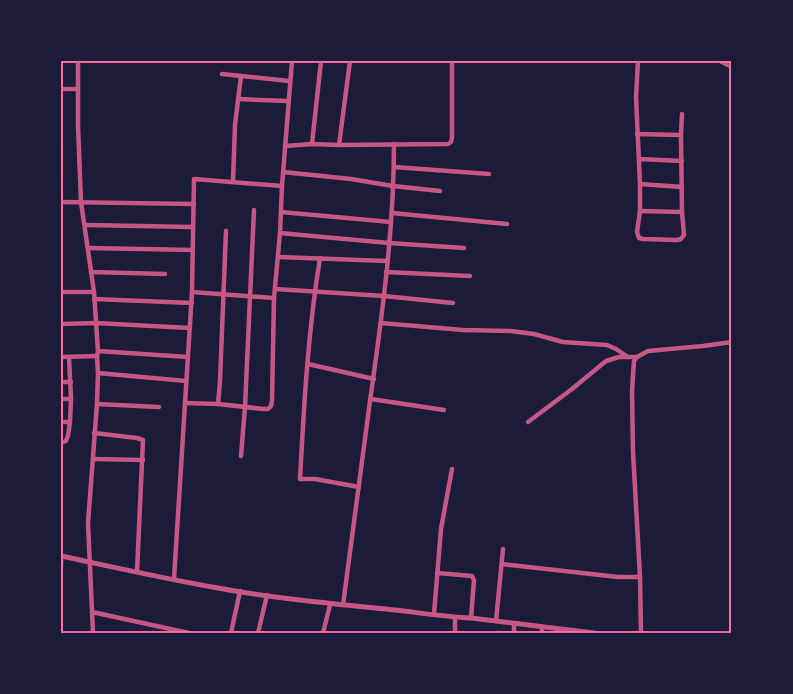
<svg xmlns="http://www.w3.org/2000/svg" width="793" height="694" viewBox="0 0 793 694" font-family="Inter,sans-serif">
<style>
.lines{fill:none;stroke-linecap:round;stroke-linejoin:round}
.minor{stroke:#c65784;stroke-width:4.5}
.tertiary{stroke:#c65784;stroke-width:5}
.neatline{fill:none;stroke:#ff6b9d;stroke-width:2}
</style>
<rect width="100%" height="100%" fill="#1b1b3a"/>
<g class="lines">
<g class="minor">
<polyline points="78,61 78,126 81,202 94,292 98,351 97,356 98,373 97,404 88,523 93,633"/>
<polyline points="638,61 636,97 640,184 640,211 637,232 639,238 643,239 677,240 681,239 684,235 682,212 681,135 682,114"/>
<polyline points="720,61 732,67"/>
<polyline points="222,74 289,81"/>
<polyline points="61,89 78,89"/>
<polyline points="732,92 732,105"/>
<polyline points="238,99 288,101"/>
<polyline points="637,134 681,135"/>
<polyline points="312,144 321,61"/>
<polyline points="339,145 350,61"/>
<polyline points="285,146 312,144 339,145 448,144 451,142 452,138 452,61"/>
<polyline points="639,159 682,161"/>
<polyline points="394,167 489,174"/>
<polyline points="283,172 351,179 393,186 440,191"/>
<polyline points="233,182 235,125 241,76"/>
<polyline points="640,184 682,187"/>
<polyline points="61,202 194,204"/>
<polyline points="640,211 682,212"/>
<polyline points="281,212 391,222"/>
<polyline points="392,213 507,224"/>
<polyline points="85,225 193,227"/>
<polyline points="280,233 389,243 464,248"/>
<polyline points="88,248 193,250"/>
<polyline points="278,257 387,261"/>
<path d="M320,258C308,331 304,405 300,479H315L359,487"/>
<polyline points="91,272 165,274"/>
<polyline points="386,272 470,276"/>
<polyline points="275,289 384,296 453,303"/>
<polyline points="61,292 94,292"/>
<polyline points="192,292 274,298"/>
<polyline points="94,299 192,303"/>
<polyline points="381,323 463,330 511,331 534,334 563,342 607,345 616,349 628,357"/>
<polyline points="61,324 96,323 190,328"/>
<polyline points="98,351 188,357"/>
<polyline points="61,357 97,356"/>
<polyline points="308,364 374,379"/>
<polyline points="98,373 186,381"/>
<polyline points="61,382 71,382"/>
<polyline points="61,399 71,399"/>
<polyline points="371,399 444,410"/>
<polyline points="185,403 218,404 264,409 268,409 271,406 272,401 274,298 280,233 282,186 292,61"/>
<polyline points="97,404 159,407"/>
<polyline points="218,404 220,381 226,231"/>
<polyline points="61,422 70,422"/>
<polyline points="528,422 572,389 606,361 619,357 637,357"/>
<polyline points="94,433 137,438 143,440 137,572"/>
<polyline points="61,443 66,441 68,436 70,422 71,399 69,357"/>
<polyline points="241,456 245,407 254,210"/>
<polyline points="93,459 143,460"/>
<polyline points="502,564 618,577 640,577"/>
<polyline points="61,566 61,556"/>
<polyline points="437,573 472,576 474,580 471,618"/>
<polyline points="174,579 192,292 194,179 282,186"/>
<path d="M343,605C352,537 361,469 370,401C382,316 394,230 394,144"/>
<polyline points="92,612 189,633"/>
<polyline points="434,614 441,529 452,469"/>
<polyline points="496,621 503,549"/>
<polyline points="514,624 514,633"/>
<polyline points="542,627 542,633"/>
<polyline points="231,633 240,591"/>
<polyline points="258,633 267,595"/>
<polyline points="323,633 330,605"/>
<polyline points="455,633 455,617"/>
<polyline points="641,633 640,577 633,452 632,391 634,361 637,357 648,351 703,346 732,342"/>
</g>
<path class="tertiary" d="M61,556C113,567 166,579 218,588C277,599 336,604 396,610C421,613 446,617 471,618L594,633"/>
</g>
<rect width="793" height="694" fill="none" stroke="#1b1b3a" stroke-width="125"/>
<rect x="62" y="62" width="668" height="570" class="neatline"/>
</svg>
